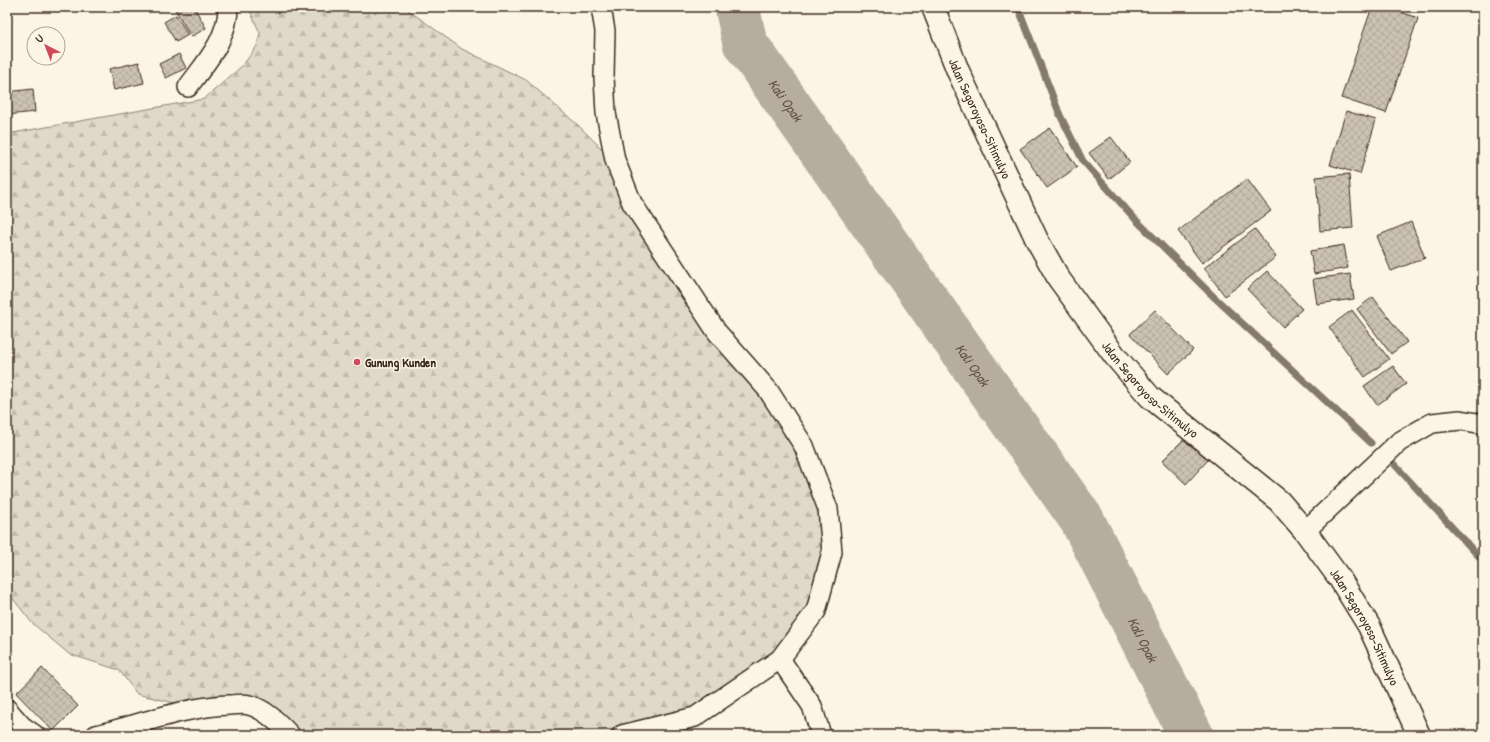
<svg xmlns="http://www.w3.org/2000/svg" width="1490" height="742" viewBox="0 0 1490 742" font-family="'Patrick Hand',sans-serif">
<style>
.forest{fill:url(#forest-firs);stroke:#8e8173}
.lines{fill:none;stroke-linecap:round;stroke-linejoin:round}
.stream{stroke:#85796b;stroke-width:7}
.river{stroke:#b7ad9e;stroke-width:45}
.building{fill:url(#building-cross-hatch);stroke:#3b2a1e}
.minor-casing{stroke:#3b2a1e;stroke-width:22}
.secondary-casing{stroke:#3b2a1e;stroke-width:25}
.minor{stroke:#fcf5e5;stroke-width:19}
.secondary{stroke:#fcf5e5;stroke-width:22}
.poi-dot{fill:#d1495b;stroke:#fcf5e5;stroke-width:1.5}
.labels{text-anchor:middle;stroke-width:3;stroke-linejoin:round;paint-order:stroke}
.street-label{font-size:13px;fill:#3b2a1e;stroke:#fcf5e5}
.poi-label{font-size:13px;font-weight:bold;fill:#3b2a1e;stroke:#fcf5e5;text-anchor:start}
.water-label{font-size:14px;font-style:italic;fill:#605144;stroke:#fcf5e5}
</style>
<defs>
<pattern id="forest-firs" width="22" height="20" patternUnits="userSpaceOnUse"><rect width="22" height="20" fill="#e0d8c8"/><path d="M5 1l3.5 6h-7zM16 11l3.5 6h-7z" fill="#c1baab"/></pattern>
<pattern id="building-cross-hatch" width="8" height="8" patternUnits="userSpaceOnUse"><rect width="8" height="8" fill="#ccc2b3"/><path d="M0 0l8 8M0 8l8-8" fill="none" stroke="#b0a79a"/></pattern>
</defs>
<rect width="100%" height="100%" fill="#fcf5e5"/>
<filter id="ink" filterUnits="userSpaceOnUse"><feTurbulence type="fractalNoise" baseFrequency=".025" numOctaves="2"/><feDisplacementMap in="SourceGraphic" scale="8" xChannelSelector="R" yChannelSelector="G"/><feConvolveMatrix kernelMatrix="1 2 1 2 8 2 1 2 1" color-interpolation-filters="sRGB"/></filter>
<g filter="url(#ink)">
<polygon class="forest" points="251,7 404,7 462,49 526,80 579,126 613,160 802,447 831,552 815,610 779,657 695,715 615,735 326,735 292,731 271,712 187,706 137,694 119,670 69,654 32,623 7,591 7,134 204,99 243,65 257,46 260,33 251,13"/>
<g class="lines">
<g class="stream">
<polyline points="1018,7 1060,115 1083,161 1136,220 1214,297 1371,443"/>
<polyline points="1395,465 1483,561"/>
</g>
<path class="river" id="s1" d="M737,7L745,43L1082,520L1191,735"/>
</g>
<g class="building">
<polygon points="179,7 194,7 206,28 191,37 175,9"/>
<polygon points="1372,7 1386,7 1418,18 1386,113 1341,98"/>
<polygon points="176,15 188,35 176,42 164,22"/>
<polygon points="179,54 186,68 166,78 159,64"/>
<polygon points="139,62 144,83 114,90 109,69"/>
<polygon points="33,89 35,112 7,115 7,92"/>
<polygon points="1346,111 1376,120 1360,174 1330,165"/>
<polygon points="1050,128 1077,167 1047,188 1020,149"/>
<polygon points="1111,137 1130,162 1109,179 1089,153"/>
<polygon points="1349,174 1353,228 1320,231 1316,177"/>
<polygon points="1247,179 1271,211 1202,263 1178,231"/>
<polygon points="1411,222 1425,258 1391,271 1377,236"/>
<polygon points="1255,229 1276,257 1225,296 1204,268"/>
<polygon points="1344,245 1348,268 1314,274 1310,251"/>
<polygon points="1267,271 1302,309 1283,327 1247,289"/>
<polygon points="1350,274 1354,299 1317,304 1313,279"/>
<polygon points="1373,297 1407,342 1391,354 1357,309"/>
<polygon points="1155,310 1193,350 1168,374 1130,334"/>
<polygon points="1352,310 1389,359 1365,377 1329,327"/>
<polygon points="1393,366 1406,384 1377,405 1364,386"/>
<polygon points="1185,438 1208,460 1186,484 1162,461"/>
<polygon points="42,668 78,706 53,731 16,693"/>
</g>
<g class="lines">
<g class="minor-casing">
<g id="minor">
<polyline points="601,7 605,31 604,77 606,113 615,160 632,203 717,332 768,390 804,446 828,509 832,552 816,611 780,659 695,717 622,735"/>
<path d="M188,87C206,62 228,39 228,7"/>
<polyline points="1305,531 1399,442 1432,423 1460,420 1483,424"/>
<polyline points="780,659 812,706 821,735"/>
<polyline points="7,709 22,726 35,735"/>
<path d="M96,735C138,725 186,706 230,705C236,705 243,703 249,705C265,709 279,723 290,735"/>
</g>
</g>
<g class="secondary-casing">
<g id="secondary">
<path id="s2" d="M933,7L958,71L1037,240L1059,279L1115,356L1150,397L1279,501L1305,531L1340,579L1369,626L1419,735"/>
</g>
</g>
<use href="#minor" class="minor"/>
<use href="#secondary" class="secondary"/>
</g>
</g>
<circle class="poi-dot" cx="357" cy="362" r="4"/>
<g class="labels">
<g class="street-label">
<text dy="5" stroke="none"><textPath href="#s2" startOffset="121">Jalan Segoroyoso-Sitimulyo</textPath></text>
<text dy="5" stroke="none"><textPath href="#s2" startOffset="444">Jalan Segoroyoso-Sitimulyo</textPath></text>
<text dy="5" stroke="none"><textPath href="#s2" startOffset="768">Jalan Segoroyoso-Sitimulyo</textPath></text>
</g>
<g class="poi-label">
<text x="365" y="367">Gunung Kunden</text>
</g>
<g class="water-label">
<text dy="5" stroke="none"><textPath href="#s1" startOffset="107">Kali Opak</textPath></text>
<text dy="5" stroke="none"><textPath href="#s1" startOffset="431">Kali Opak</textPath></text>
<text dy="5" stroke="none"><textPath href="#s1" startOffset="755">Kali Opak</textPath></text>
</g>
</g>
<rect width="1490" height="742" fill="none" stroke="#fcf5e5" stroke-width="24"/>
<rect x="12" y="12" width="1466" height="718" fill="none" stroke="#3b2a1e" stroke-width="1.5" filter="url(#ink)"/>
<g transform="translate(46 46) rotate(318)"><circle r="19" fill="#fcf5e5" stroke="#afa495"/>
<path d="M0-3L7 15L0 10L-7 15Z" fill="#d1495b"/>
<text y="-6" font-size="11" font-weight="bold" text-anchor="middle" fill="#3b2a1e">U</text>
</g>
</svg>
